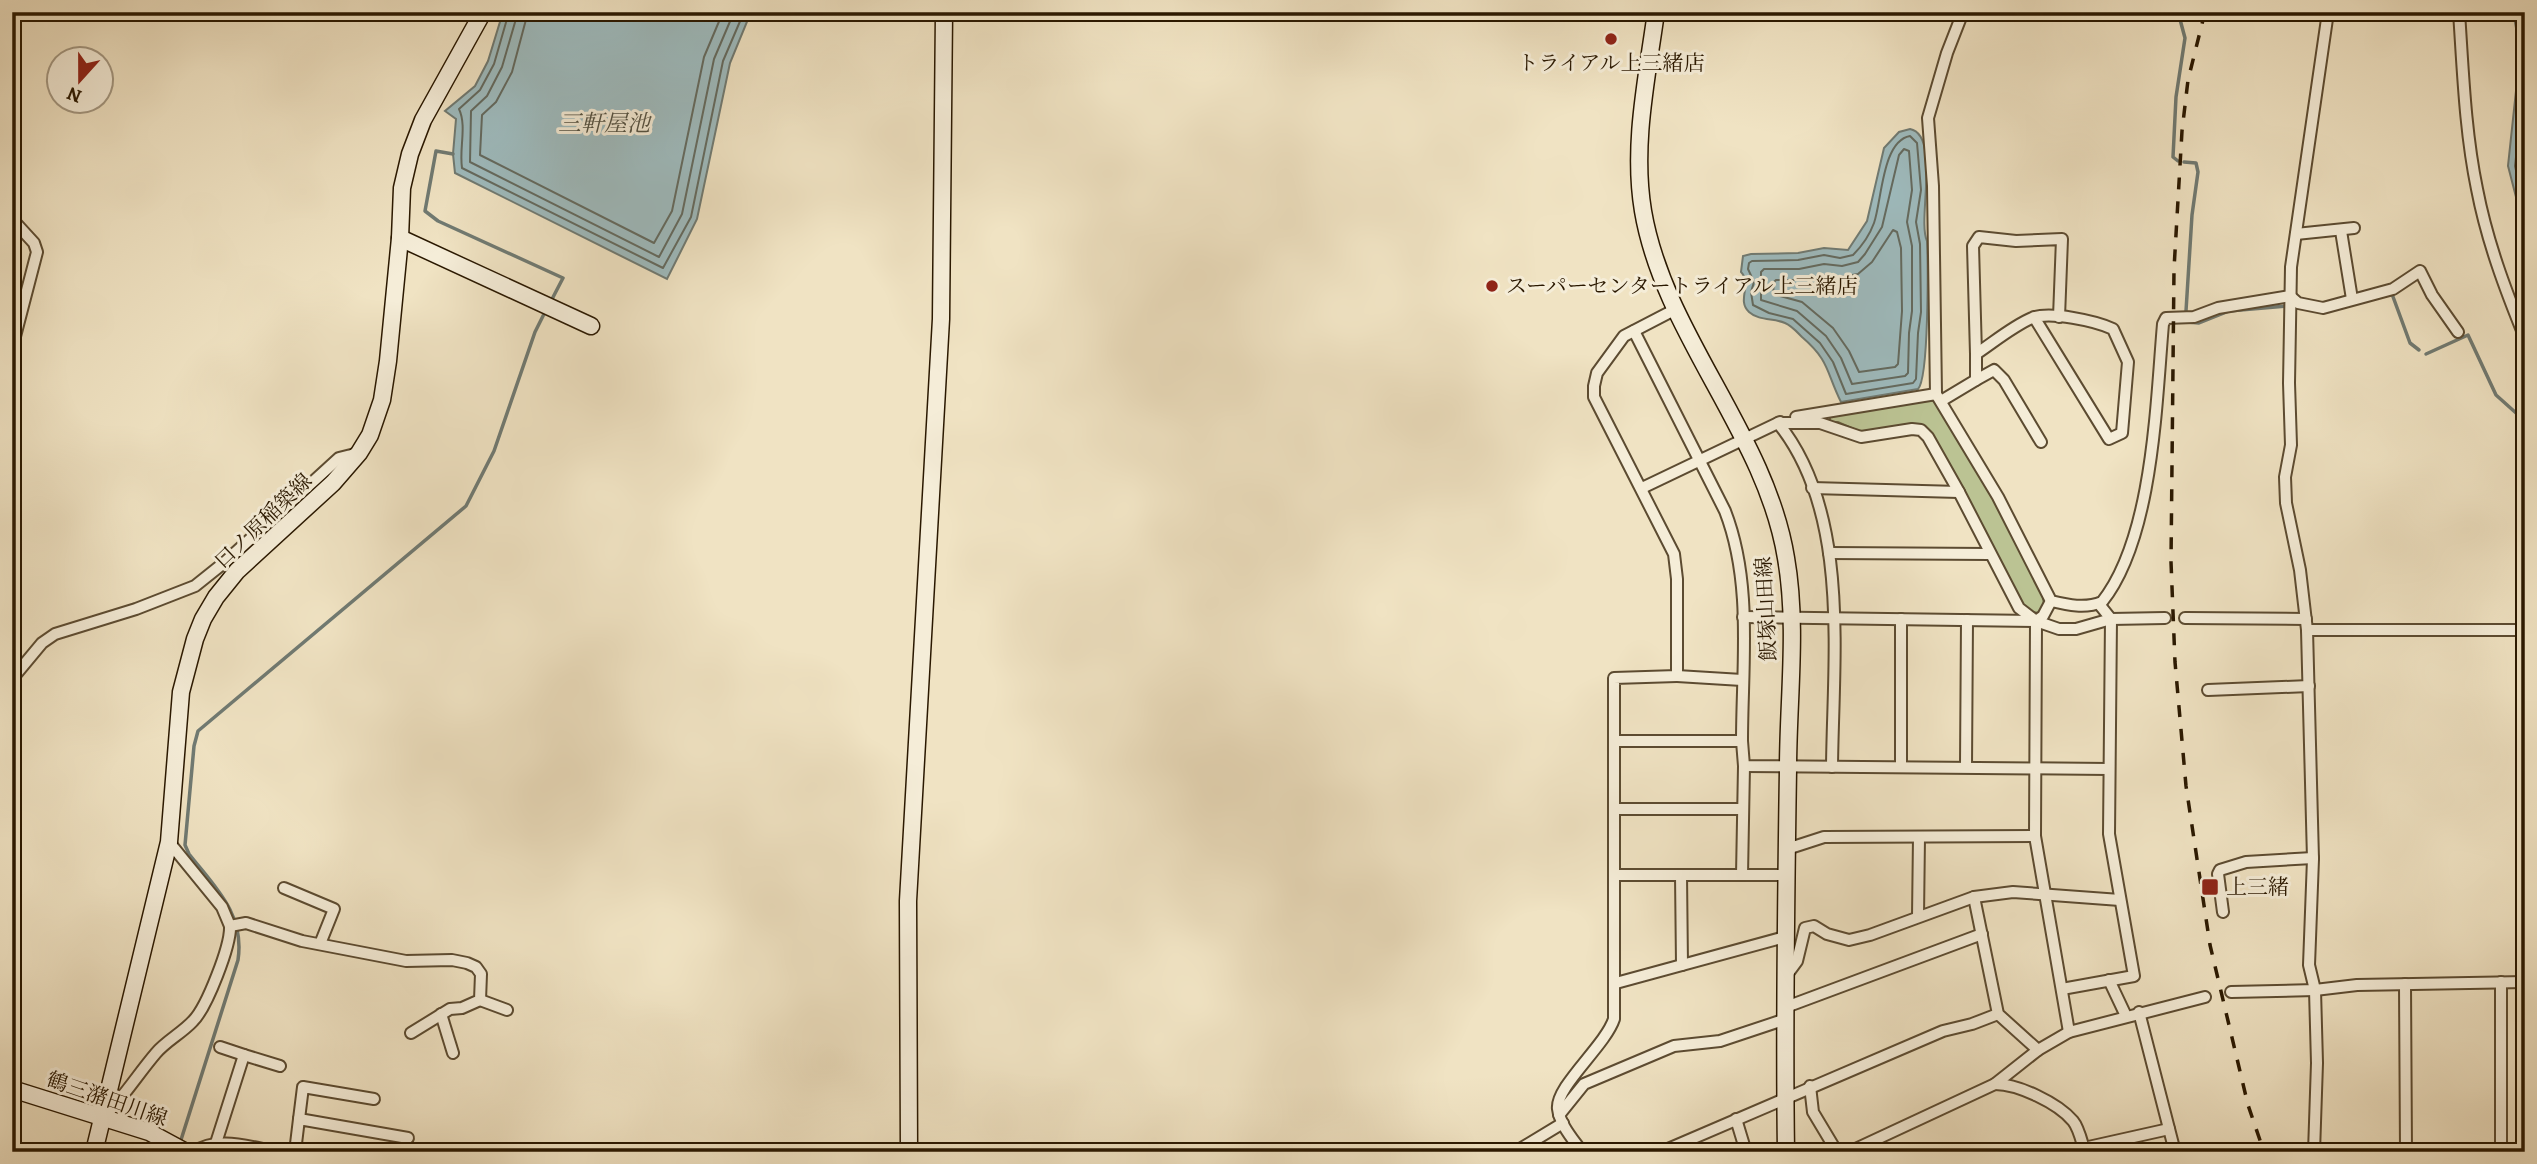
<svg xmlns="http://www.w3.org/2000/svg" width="2537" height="1164" viewBox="0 0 2537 1164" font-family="Alegreya,'Noto Serif JP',serif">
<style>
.green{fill:#bbc393;stroke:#726e4a;stroke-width:2}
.water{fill:#9ebbbe;stroke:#707a72;stroke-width:2}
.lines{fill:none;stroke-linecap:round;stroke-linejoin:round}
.shore{stroke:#646a5f;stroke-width:2}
.stream{stroke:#707a72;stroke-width:3.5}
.street-casing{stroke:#5c4b31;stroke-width:14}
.secondary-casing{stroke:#2a1800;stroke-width:19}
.street{stroke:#f5edd8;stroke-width:10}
.secondary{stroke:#f5edd8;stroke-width:16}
.rail{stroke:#2a1800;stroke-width:3.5;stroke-dasharray:12 12;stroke-linecap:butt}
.poi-dot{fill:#8f2418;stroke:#f5edd8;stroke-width:2.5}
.labels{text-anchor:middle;stroke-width:6;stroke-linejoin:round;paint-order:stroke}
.poi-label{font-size:21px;fill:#2a1800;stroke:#f5edd8;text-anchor:start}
.street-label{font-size:21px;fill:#2a1800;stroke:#f5edd8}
.water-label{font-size:23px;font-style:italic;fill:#535142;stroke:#f5edd8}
</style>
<rect width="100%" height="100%" fill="#f0e3c3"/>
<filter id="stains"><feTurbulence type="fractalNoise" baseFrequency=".00286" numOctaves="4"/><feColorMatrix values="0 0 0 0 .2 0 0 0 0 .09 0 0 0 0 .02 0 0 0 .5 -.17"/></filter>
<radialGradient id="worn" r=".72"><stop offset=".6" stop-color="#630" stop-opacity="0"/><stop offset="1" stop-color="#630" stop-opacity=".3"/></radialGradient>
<polygon class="green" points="1929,399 1938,403 1995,499 2043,597 2044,604 2039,613 2026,611 1927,429 1863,433 1838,422 1830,422 1830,416"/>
<g class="water">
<polygon points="503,12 751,12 730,63 697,219 667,279 455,173 453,154 456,119 445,111 475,86 488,61"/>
<polygon points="2513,12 2525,12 2525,232 2508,166 2518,72 2519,44"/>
<path d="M1910,129C1941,135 1917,220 1927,241C1928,264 1929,378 1918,389L1841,402C1826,372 1830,361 1802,337C1797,332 1792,326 1785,323C1774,318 1759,321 1749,312C1736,300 1753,284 1741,272L1743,256L1751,254L1798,253L1824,248L1848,250L1867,221L1884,148L1899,132Z"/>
</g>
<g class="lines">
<g class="shore">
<path d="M509,12L494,64L480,90L459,109C467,126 459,148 462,168L663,268L691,217L723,61L744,12"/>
<polyline points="518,12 502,67 487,96 471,111 470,162 659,257 682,214 714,59 734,12"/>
<polyline points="528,12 512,72 496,102 482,115 480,155 654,243 672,211 704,57 723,12"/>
<polyline points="2525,77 2515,166 2525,211"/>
<path d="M1910,136L1917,143L1921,190L1916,222L1920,244L1921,312L1918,333L1916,379L1913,383L1846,394L1833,362L1820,343L1793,319L1769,313L1753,305L1751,292L1754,282L1748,269L1749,263L1752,261L1798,260L1824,255L1840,258L1853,255C1861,247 1870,234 1874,223C1882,200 1882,141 1910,136Z"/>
<polygon points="1904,149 1909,151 1912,190 1907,222 1912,246 1912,311 1909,333 1908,373 1905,376 1852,384 1841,358 1826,336 1797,311 1761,300 1761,272 1764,269 1799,269 1824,264 1842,266 1858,262 1865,254 1882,227 1899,155"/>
<polygon points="1893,230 1897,232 1901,248 1902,311 1898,364 1895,367 1859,372 1849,351 1833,328 1802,302 1773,294 1774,282 1776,280 1799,280 1825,275 1841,277 1858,274 1872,262"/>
</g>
<g class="stream">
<polyline points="2178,12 2185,38 2176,97 2173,157 2178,161"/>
<polyline points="453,154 436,151 425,211 438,221 563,278 550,303"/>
<polyline points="2184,162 2196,163 2198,172 2192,215 2186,311 2187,322 2199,323 2229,311 2287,306"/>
<polyline points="2390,295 2392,294 2410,343 2419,350"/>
<polyline points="2426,354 2468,335 2496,395 2525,421"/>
<path d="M180,1143L238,960C245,914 215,887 189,854L185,845L194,746L198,731L466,506L494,451L535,332L546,310"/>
</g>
<g class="street-casing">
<g id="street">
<path d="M1963,12L1947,53L1928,118L1933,186L1936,394L1998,497L2051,601C2068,605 2085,609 2102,602C2153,538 2156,404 2163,324L2166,318L2194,317L2218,308L2290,296L2298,303L2323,308L2393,289L2420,271L2432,295L2458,332"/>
<path d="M2459,12C2463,71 2465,131 2477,189C2487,241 2505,289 2525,338"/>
<polyline points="12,219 34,243 37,252 12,348"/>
<polyline points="2341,231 2352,299"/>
<polyline points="2296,234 2354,228"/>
<path d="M1634,331L1725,511C1753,583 1742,665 1742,741"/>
<polyline points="1976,354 1973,246 1979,237 2016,241 2062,239 2059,317"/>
<polyline points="1976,380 1994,370 2004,380 2041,442"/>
<path d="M1941,401L1976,380V354C1994,342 2013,326 2032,318C2050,311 2096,321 2113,329L2128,362L2122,433L2109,439L2034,317"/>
<polyline points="1796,417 1936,394"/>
<path d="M1780,422L1778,423C1851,513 1833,658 1832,767"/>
<polyline points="1642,488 1778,423 1820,423 1861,437 1912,429 1921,430 1928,437 1959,492 2019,608 2036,621 2059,629 2076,629 2111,619 2165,618"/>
<polyline points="1812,488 1959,492"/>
<polyline points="1829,553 1990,554"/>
<polyline points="1743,617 2036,621 2043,616 2051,601"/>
<polyline points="2185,618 2306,619"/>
<polyline points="2036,621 2035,836 2069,1032"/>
<polyline points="2307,630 2525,630"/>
<polyline points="1677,676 1742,680"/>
<polyline points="12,679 42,643 55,634 136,609 195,586 225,562 339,458 359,453"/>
<polyline points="2208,690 2309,686"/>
<polyline points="1614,741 1742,741 1744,766 2109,769"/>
<polyline points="1901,766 1901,619"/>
<polyline points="1966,766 1967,620"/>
<polyline points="1615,809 1743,809"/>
<polyline points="169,842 222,907 230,926 246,923 302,941 406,961 452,960 467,963 476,967 481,974 480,1000 462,1008 450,1009 411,1033"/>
<polyline points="1787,849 1824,837 2035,836"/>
<polyline points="1615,875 1787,875"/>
<polyline points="1681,875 1682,965"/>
<polyline points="1742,875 1744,766"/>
<polyline points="284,888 334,909 320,944"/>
<polyline points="1974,897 1998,1014 2038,1050"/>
<polyline points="2223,912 2218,874 2220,870 2246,862 2313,858"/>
<polyline points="1918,916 1919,837"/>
<polyline points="1786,976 1797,961 1805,928 1814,926 1827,934 1849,940 1870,935 1974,897 2013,892 2120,900"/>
<polyline points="2109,980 2126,1016"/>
<polyline points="1616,983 1785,937"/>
<polyline points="2405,984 2406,1152"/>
<polyline points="2062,989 2134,976 2109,834 2111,619 2099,604"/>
<polyline points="2231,992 2315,990 2357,985 2525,982"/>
<polyline points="480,1000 507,1010"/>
<polyline points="1786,1007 1982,934"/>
<polyline points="2139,1012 2175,1152"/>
<polyline points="441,1014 453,1053"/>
<polyline points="220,1047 244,1055"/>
<path d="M1995,1084C2018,1084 2058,1103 2073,1121C2079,1128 2082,1143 2085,1152"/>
<polyline points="1810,1086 1813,1112 1837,1152"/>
<polyline points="1559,1115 1584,1084 1674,1046 1720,1041 1786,1019"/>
<path d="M104,1117C124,1097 138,1074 156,1053C166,1041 182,1033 193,1021C207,1007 231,945 230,926"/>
<polyline points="299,1119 303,1087 374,1099"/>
<polyline points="1736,1119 1746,1152"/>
<polyline points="216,1143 244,1055 280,1066"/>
<polyline points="2084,1148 2169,1129"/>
<path d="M194,1152C218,1135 252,1148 280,1152"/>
<polyline points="295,1152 299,1119 408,1138"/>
<polyline points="1515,1152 1563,1123"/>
<path d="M1582,1152C1573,1139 1560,1125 1558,1109C1555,1087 1605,1046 1614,1019V678L1677,676V579L1674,554L1594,397V386L1597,373L1624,336L1676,309"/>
<polyline points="1661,1152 1943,1031 1972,1024 1998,1014"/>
<polyline points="1849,1152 1995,1084 2038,1050 2069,1032 2205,997"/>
<polyline points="2314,1152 2317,1063 2315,990 2309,965 2313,859 2307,630 2300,570 2286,503 2285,477 2291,445 2289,383 2291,267 2328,12"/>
<polyline points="2501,1152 2501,982"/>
</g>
</g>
<g class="secondary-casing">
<g id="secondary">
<path d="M1656,12C1647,78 1632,145 1643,211C1664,335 1766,434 1786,558C1798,626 1788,700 1788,769C1786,897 1784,1024 1786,1152"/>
<polyline points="400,238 591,326"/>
<polyline points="12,1089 149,1132 186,1152"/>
<polyline points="94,1152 169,842 181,692 195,639 203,619 216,597 237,571 333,483 359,453 370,435 382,400 388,361 400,238 402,188 410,154 423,120 483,12"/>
<polyline points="909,1152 908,901 941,319 944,12"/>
</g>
</g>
<use href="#street" class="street"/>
<use href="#secondary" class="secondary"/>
<polyline class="rail" points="2205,12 2188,80 2182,131 2174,269 2171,562 2175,662 2186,786 2210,945 2248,1105 2264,1152"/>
</g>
<g class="poi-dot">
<circle cx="1611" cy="39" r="7"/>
<circle cx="1492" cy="286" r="7"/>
<rect x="2201" y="878" width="18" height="18" rx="3.5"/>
</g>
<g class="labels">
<g class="poi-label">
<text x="1611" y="70" text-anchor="middle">トライアル上三緒店</text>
<text x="1506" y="293">スーパーセンタートライアル上三緒店</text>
<text x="2226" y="894">上三緒</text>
</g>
<g class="street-label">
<text transform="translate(263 521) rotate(-44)" y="7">口ノ原稲築線</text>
<text transform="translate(1766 609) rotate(-93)" y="7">飯塚山田線</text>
<text transform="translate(107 1099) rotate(19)" y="7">鶴三潴田川線</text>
</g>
<g class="water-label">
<text x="604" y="131">三軒屋池</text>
</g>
</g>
<rect width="2537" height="1164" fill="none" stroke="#f0e3c3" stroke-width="42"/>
<rect x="14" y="14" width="2509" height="1136" fill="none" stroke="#2a1800" stroke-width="3.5"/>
<rect x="21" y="21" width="2495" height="1122" fill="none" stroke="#2a1800" stroke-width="2"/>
<g transform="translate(80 80) rotate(201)"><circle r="33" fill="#f5edd8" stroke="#a49882" stroke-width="2"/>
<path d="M0-5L12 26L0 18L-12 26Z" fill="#8f2418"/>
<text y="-10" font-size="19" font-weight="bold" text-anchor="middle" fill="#2a1800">N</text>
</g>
<rect width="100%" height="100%" filter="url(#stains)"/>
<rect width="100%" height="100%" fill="url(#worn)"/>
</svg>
